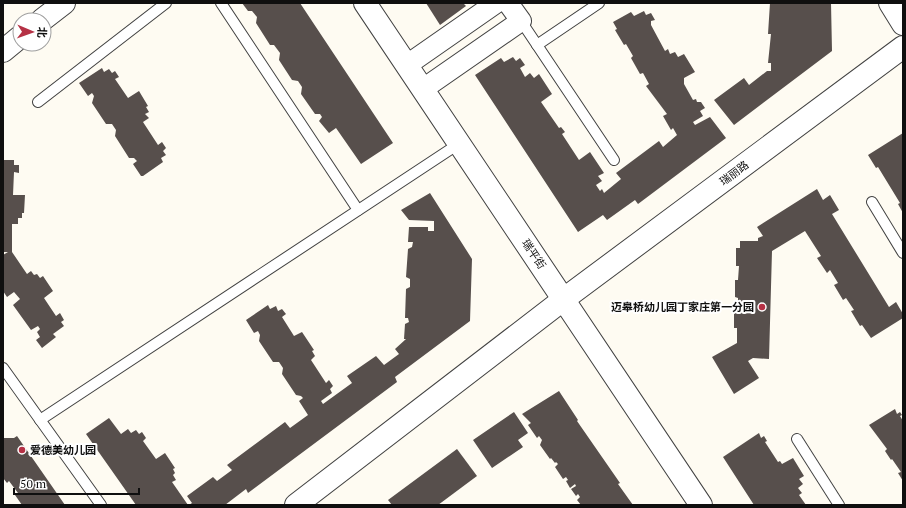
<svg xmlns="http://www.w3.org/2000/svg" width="906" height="508" viewBox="0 0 906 508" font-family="'PT Serif','Noto Sans SC',serif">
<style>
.building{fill:#574f4c}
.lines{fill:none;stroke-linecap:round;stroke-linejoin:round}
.service-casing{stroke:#424242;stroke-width:12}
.minor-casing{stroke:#424242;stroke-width:22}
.tertiary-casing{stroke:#424242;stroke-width:24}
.service{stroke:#fff;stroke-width:10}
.minor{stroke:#fff;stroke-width:20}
.tertiary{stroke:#fff;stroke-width:22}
.poi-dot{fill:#b53145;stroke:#fff;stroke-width:1.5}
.labels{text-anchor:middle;stroke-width:4;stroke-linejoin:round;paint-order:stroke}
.street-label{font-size:11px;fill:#0f0f0f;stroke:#fff}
.poi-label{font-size:11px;font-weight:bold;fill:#0f0f0f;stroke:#fff;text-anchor:end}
</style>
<rect width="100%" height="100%" fill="#fefbf2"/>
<g class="building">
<polygon points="242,3 300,3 393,143 361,164 336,128 329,133 319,121 322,117 320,114 315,114 301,94 302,87 298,81 292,80 279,60 280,53 274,45 270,45 256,23 257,17 252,11 248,11"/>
<polygon points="426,3 463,3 466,6 440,25"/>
<polygon points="770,3 831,3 832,51 734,125 714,100 744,78 749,85 767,71 771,71 771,63 768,63 771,34 768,34"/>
<polygon points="644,11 646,15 651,13 655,20 651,21 651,25 665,51 668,49 670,54 675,52 678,57 684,54 695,72 684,78 684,84 693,100 696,99 697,102 701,102 705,108 700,111 703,116 693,122 695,125 710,117 726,138 638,204 635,200 607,220 603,215 578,232 475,75 501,58 504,62 513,57 516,61 520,58 525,65 520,68 525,77 530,73 534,78 539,74 552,94 541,102 559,128 561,127 565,132 562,134 579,160 590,152 604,173 598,176 602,181 596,185 600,191 602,189 604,193 621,179 616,173 659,141 663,147 677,135 673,128 671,130 663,116 667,114 646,86 649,84 643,73 640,74 631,58 633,56 626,44 624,45 615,30 617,29 613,22 631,12 634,16"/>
<polygon points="102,68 104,72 109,69 112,73 115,71 119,77 115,79 128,98 139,91 148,106 146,107 149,112 145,114 149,118 143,122 158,145 162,142 166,148 163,151 166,155 161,158 163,162 143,176 141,176 133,164 137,161 134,158 129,158 115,136 116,130 112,124 106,124 92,103 94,96 92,93 88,96 79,83"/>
<polygon points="903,133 903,213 898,204 900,203 878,167 876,168 868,155"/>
<polygon points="3,160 14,160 14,165 19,165 19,173 14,172 13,195 25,195 24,213 22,213 22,218 18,218 18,224 12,224 12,252 27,274 31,271 34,275 37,274 40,278 43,276 53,291 44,298 56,316 60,313 64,320 61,322 64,326 53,334 56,337 42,348 36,340 40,337 37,332 40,329 38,326 31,330 13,305 20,299 14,292 7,297 3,291 3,255 8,252 3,252"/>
<polygon points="817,189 823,200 830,195 839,210 832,214 889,307 896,302 903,314 903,318 871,338 862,325 860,326 851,311 854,310 846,298 843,300 834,285 838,283 830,270 827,273 817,258 821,256 805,231 772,251 769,359 753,358 748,361 759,378 734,394 712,357 737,343 737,328 734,328 734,312 738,312 738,298 735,297 735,280 738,280 739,266 736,266 736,248 740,248 740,241 758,241 758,238 763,236 757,227"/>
<polygon points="430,193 472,259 470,321 395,377 397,382 248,493 246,489 225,505 189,505 192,503 187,496 213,477 217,481 232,470 227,465 285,422 290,428 308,415 299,401 303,398 301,396 296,395 282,374 283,368 279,362 273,362 259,341 260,335 258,331 254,333 246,320 268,305 270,309 276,306 278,311 282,309 286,314 282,317 294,336 302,332 314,350 312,351 315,356 311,360 326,383 329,380 333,386 330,389 332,393 321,401 323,404 352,383 347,376 376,356 384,365 399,354 395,349 406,339 404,339 405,324 409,322 408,318 405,318 406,289 410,287 410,279 406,277 408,249 412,247 413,242 408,242 409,227 428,227 428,231 434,231 434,221 409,220 401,210"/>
<polygon points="559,391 578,420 577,421 620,483 618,484 633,505 581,505 577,500 580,497 578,494 576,496 571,489 576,486 575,484 570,488 566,481 568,480 566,477 563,479 555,467 558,464 556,462 555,463 551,458 550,459 540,445 542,440 539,436 537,438 528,425 531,423 522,414"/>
<polygon points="895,409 897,414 900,412 902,415 900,416 903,421 903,481 898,473 901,472 892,459 891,460 885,451 887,449 869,425"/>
<polygon points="514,412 528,433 518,440 523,447 492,468 473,440"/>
<polygon points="109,418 121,434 128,429 131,433 136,430 139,434 142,432 146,438 143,441 156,459 165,453 175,468 173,469 175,473 173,475 176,480 172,482 188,505 136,505 86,434"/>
<polygon points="759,433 761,438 764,436 767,441 765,442 778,462 780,461 782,464 793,458 804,476 799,479 803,484 798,488 802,493 799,495 806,505 754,505 723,457"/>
<polygon points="17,436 65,505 22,505 15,495 18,493 9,481 7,483 3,478 3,438 14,438"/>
<polygon points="457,449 477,476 438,505 392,505 388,500"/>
</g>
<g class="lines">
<g class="service-casing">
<g id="service">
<polyline points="221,3 358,210"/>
<polyline points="521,21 614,160"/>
<polyline points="537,45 599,3"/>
<polyline points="38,102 166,3"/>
<polyline points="872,202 903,253"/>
<polyline points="3,368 101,505"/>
<polyline points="40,420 460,143"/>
<polyline points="797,439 839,505"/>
</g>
</g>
<g class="minor-casing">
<g id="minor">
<polyline points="407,65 496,3"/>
<polyline points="423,89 521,21 508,3"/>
</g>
</g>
<g class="tertiary-casing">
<g id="tertiary">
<polyline points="365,3 701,505"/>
<polyline points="890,3 903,24"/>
<polyline points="42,20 64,3"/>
<polyline points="3,51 20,37"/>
<polyline points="296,505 564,299 903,47"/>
</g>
</g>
<use href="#service" class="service"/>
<use href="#minor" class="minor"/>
<use href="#tertiary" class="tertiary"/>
</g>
<g class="poi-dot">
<circle cx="762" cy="307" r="4"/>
<circle cx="22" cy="450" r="4"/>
</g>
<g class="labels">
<g class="street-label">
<text transform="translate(734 173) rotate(-37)" y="4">瑞丽路</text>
<text transform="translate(534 254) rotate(56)" y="4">瑞平街</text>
</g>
<g class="poi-label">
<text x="754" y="311">迈皋桥幼儿园丁家庄第一分园</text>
<text x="30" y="454" text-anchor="start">爱德美幼儿园</text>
</g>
</g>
<rect width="906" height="508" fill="none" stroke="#0f0f0f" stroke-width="8"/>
<g transform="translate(32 32) rotate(92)"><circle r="19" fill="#ffffff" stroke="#9f9f9f"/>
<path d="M0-3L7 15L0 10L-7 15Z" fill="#b53145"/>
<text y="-6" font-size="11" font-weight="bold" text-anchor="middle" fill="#0f0f0f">北</text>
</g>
<path d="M14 488v6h125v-6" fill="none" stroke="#0f0f0f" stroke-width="2"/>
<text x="20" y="488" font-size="12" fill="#0f0f0f" stroke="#ffffff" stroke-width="3" paint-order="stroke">50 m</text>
</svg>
